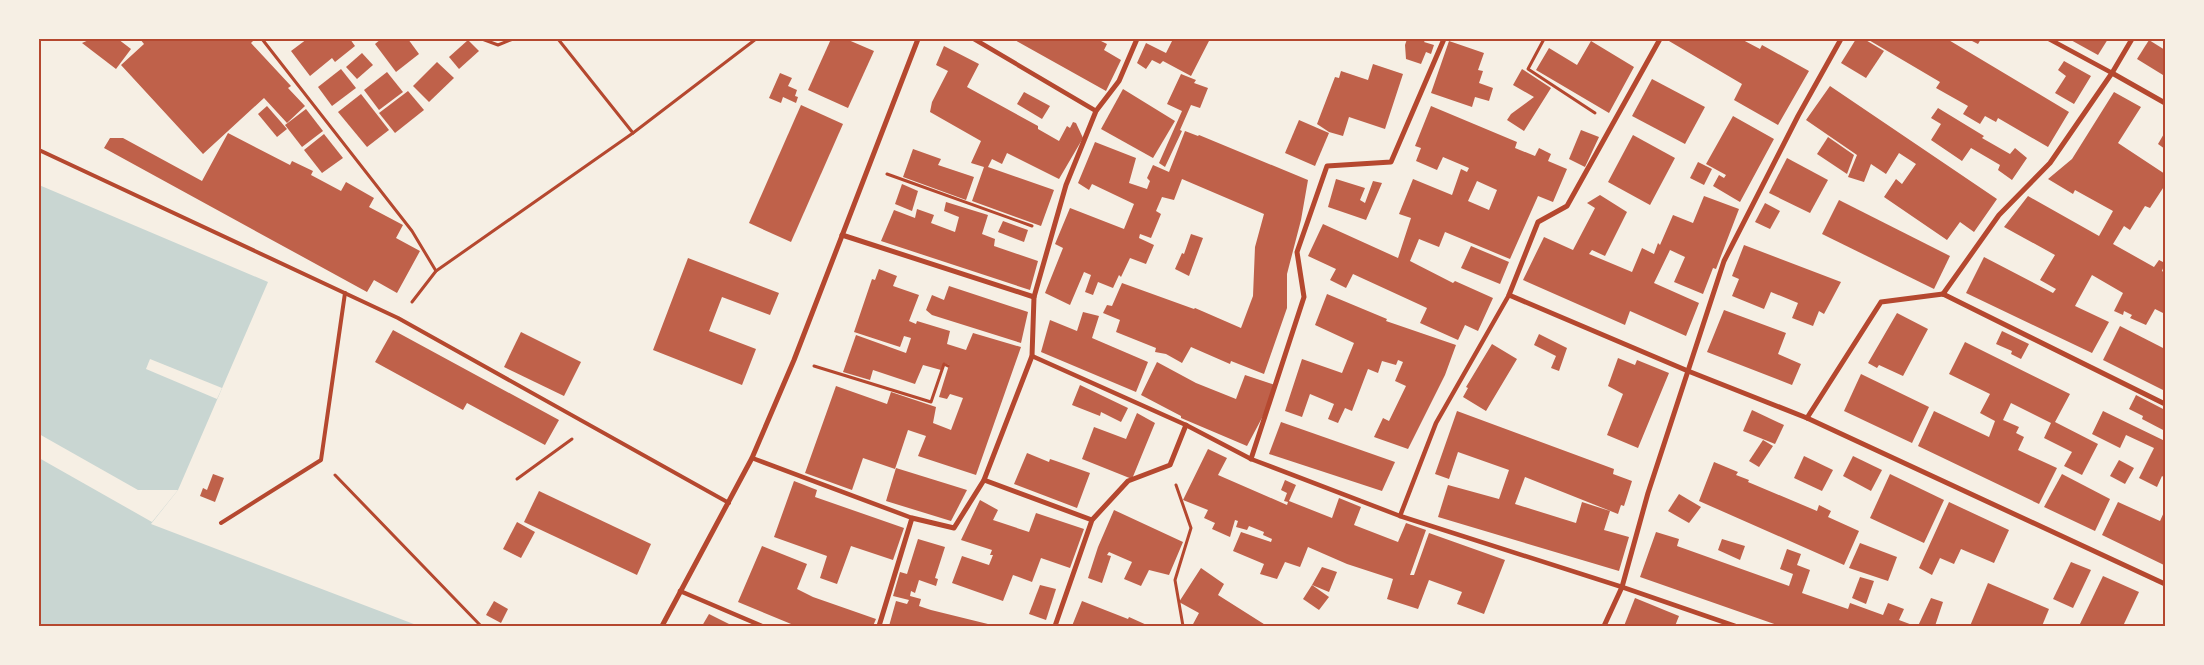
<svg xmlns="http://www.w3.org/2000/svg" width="2204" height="665" viewBox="0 0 2204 665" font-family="Bitter,serif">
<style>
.water{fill:#c9d6d2}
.pier{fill:#f6efe4}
.building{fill:#bf614a;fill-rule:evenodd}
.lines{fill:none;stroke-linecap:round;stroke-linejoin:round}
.path{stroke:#b5482f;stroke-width:3}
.service{stroke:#b5482f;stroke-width:4}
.pedestrian{stroke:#b5482f;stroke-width:4.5}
.minor{stroke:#b5482f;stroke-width:5}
.neatline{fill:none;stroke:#b5482f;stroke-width:2}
</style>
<rect width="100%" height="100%" fill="#f6efe4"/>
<polygon class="water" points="39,185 268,282 178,490 151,524 419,626 39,626"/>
<g class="pier">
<polygon points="150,359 222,388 217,399 146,369"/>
<polygon points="39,434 138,490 178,490 152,522 39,458"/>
</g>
<g class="building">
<polygon points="91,39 118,39 131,49 116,69 82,43"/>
<polygon points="140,39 251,39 253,41 251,43 291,86 288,88 305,106 287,123 264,98 203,154 121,65 144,44"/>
<polygon points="307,39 350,39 355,46 335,62 332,58 310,76 291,51"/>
<polygon points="381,39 408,39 419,54 396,72 375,44"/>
<polygon points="831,39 846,39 874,51 848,108 808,90"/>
<polygon points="1013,39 1097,39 1107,44 1104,50 1121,60 1106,91"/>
<polygon points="1173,39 1210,39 1191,76 1163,61 1160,64 1152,60 1146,69 1137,63 1146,43 1166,53"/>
<polygon points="1407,39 1426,39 1424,42 1434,45 1431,54 1426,52 1421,64 1406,59 1405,45"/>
<polygon points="1671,39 1741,39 1760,49 1762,45 1809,71 1778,125 1734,100 1742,84 1669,41"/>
<polygon points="1856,39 1864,39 1884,51 1866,78 1841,63"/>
<polygon points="1867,39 1947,39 2069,112 2048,147 1998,118 1996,122 1985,116 1980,124 1963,114 1968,106 1936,88 1940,82"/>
<polygon points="1968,39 1981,39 1978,44"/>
<polygon points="2069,39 2108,39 2098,55"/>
<polygon points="468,40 479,51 459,69 449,57"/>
<polygon points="2149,40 2165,50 2165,71 2163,75 2137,59"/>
<polygon points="1449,41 1484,53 1478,70 1483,71 1479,83 1493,88 1489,101 1475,97 1472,107 1431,93"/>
<polygon points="1591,41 1634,67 1609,113 1536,70 1549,48 1577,65"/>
<polygon points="944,46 979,64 967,87 1038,126 1038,129 1059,141 1067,126 1070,128 1073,122 1076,123 1083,138 1059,179 1007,153 1002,164 992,159 988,167 1054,190 1041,226 972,201 984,167 971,163 981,141 930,112 932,102 948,71 936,65"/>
<polygon points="362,53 373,65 357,79 346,67"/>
<polygon points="2064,61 2091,76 2074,104 2055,93 2066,76 2058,70"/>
<polygon points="437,62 454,78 429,102 413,86"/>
<polygon points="1373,64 1403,74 1385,129 1349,117 1343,136 1329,132 1317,124 1335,77 1339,78 1341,71 1368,80"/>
<polygon points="341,69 356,88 332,106 318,87"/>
<polygon points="1522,69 1551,88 1524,131 1507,120 1511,114 1534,97 1513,85"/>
<polygon points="387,72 403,92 379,110 364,90"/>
<polygon points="780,73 792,78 788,86 797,90 795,96 798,97 796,103 783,97 781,103 769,98"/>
<polygon points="1181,74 1196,80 1194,83 1208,88 1200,108 1191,105 1180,130 1182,131 1165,167 1159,163 1182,111 1167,104"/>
<polygon points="1652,79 1705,107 1685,144 1632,116"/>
<polygon points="1830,86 1997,199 1974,232 1960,222 1947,240 1884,197 1896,179 1902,184 1916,164 1899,153 1886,174 1871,164 1864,182 1848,177 1857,155 1806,120"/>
<polygon points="1123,89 1175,121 1153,158 1101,129"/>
<polygon points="408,91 424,110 395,133 379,113"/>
<polygon points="1024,92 1050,106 1042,119 1017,104"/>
<polygon points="2114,92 2141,107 2118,143 2165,174 2165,185 2150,208 2145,206 2130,230 2124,226 2113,244 2154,267 2159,260 2165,263 2162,271 2165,273 2165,314 2155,309 2146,325 2130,318 2132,315 2124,311 2123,315 2114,311 2123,293 2092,275 2075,306 2109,322 2092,353 1966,293 1984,257 2053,293 2056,289 2040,280 2055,255 2004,227 2028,196 2099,236 2113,211 2075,190 2073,194 2048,179 2072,159"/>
<polygon points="361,94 389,130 367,147 338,112"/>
<polygon points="801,105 843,124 791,242 749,223"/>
<polygon points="267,106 287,129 277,137 258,114"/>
<path d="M1431,106L1517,142L1515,148L1535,156L1539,148L1551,154L1548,161L1567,169L1553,202L1538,196L1510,259L1445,232L1439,247L1419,239L1410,261L1453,283L1455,281L1493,298L1478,331L1465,325L1458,340L1420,323L1427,308L1353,274L1346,288L1330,280L1336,269L1308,256L1323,224L1398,258L1411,218L1399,214L1413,179L1452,195L1461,169L1467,172L1469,168L1443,157L1437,170L1416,161L1421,148L1415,146ZM1477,181L1497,190L1489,210L1468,201Z"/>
<polygon points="1938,108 1984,136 1982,138 2010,154 2015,148 2027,158 2012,180 1998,170 2000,165 1971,148 1962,161 1931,140 1941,124 1931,118"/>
<polygon points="306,109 323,131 302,147 285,125"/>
<polygon points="1733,116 1774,139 1740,202 1713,186 1719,175 1724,178 1726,175 1706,164"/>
<polygon points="1299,120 1329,133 1315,166 1285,153"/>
<polygon points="1581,130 1599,137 1585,167 1569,159"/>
<polygon points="1185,131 1198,136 1199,135 1308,180 1301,220 1287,274 1287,308 1264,374 1231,361 1230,364 1191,347 1182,363 1166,354 1155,352 1156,348 1116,332 1120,320 1103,313 1107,305 1112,306 1122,283 1194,309 1195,308 1241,328 1253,296 1255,247 1264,214 1182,179 1174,200 1162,197 1156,211 1161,214 1151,238 1140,234 1139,238 1154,245 1146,264 1130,258 1121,277 1119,275 1113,288 1098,282 1093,295 1085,292 1091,275 1084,272 1070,305 1045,293 1063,248 1055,244 1070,208 1124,229 1134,204 1092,184 1089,190 1078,183 1095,142 1136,158 1129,183 1147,189 1150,181 1147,178 1153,165 1169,172"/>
<polygon points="2165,132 2165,149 2158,144"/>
<polygon points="228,133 290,165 292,161 313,171 311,175 341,191 346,182 374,198 369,207 403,225 396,238 420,251 397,293 374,280 367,292 104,148 110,138 123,138 202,181"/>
<polygon points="324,134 343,158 322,173 304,150"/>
<polygon points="1633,135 1675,158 1650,205 1608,182"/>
<polygon points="1828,137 1854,155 1847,174 1817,154"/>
<polygon points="913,149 941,159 938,165 974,177 966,200 903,177"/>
<polygon points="1787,158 1828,180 1810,213 1769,193"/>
<polygon points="1698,162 1712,169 1704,185 1690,178"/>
<polygon points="1336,179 1365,188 1360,200 1365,203 1373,181 1382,183 1366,220 1328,207"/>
<polygon points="902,184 918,191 912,211 895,204"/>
<polygon points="1600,195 1627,212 1605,256 1592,250 1589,254 1632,272 1642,248 1654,254 1658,243 1660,245 1673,215 1693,223 1704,196 1739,209 1716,269 1713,268 1703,294 1674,282 1685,257 1670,250 1654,283 1699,303 1686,336 1630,311 1625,325 1523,280 1544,237 1573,250 1595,208 1587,203"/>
<polygon points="1839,200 1950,256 1934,289 1822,234"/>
<polygon points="946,202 988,215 982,234 995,239 994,246 1038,261 1030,290 881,241 894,210 915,218 917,209 934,215 931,223 955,232 959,217 944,211"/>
<polygon points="1765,203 1780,211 1770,229 1755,222"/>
<polygon points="1003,221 1028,230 1024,242 998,232"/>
<polygon points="1191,234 1203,238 1189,276 1175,269 1182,253 1184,254"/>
<polygon points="1744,245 1841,282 1824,314 1819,311 1813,326 1792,318 1798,303 1771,292 1764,309 1732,296 1739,279 1732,276"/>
<polygon points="1471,246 1509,262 1500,284 1461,268"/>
<polygon points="688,258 779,293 770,315 722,297 709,331 756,349 742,385 653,350"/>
<polygon points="879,269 897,276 893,286 919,295 909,321 916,324 917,321 950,331 947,344 966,350 973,333 1021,347 976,475 918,456 926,436 908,430 895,469 863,458 852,490 805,473 836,386 887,404 891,392 936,407 933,423 951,430 963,398 950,394 947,399 939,397 949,365 944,363 941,370 923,365 915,384 873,370 870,380 843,372 856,335 906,353 911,338 904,336 900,347 854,332 872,279 875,280"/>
<polygon points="949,286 1028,312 1021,343 932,315 926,310 932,295 944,300"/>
<polygon points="1327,294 1387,319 1386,321 1456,345 1445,375 1408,449 1374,437 1383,418 1389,421 1406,386 1395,381 1403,362 1398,360 1396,365 1382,361 1378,373 1368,369 1352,411 1345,408 1338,423 1328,419 1334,404 1310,394 1302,417 1285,411 1302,359 1342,373 1354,343 1315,325"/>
<polygon points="1724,310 1786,333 1778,354 1801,364 1792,385 1707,352"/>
<polygon points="1083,312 1099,316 1092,338 1148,362 1136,392 1041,352 1050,320 1077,331"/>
<polygon points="1897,313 1928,329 1903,376 1879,365 1877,368 1868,363"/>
<polygon points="2120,326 2165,349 2165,391 2103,360"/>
<polygon points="393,330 559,420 545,445 467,403 463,410 375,362"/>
<polygon points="2002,331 2029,344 2021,359 2011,354 2012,351 1996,344"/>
<polygon points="521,332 581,362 564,396 504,367"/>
<polygon points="1539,334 1567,348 1559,371 1551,368 1556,356 1534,345"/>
<polygon points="1965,342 2070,394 2055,422 2098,444 2082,475 2064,466 2072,452 2044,438 2051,423 2011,403 2003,420 2019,427 2016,433 2024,437 2018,450 2057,468 2039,504 1918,446 1934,411 1989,437 1995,421 1980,413 1990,394 1949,374"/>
<polygon points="1492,344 1517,359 1486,411 1463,397 1468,388 1466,387"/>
<polygon points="1618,358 1635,365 1637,360 1669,373 1638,448 1607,435 1623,394 1608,386"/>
<polygon points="1157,362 1196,383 1236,399 1245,375 1275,385 1263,416 1247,446 1181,418 1181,416 1141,395"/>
<polygon points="1861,374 1929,407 1912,443 1844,411"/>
<polygon points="1080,385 1128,408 1121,422 1101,412 1100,416 1072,405"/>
<polygon points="2136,395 2165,410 2165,431 2142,419 2143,416 2129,409"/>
<polygon points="1752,410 1784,425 1775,444 1743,431"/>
<polygon points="1457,411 1614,469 1613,474 1632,481 1624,506 1621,505 1618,514 1525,477 1515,504 1576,523 1582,502 1610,511 1604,530 1629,537 1619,571 1438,517 1448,485 1499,499 1509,470 1458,452 1449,479 1435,474"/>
<polygon points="2103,411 2165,441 2165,478 2162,476 2157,487 2139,478 2154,448 2126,435 2120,448 2092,434"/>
<polygon points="1137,413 1155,423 1132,479 1082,459 1094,427 1126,439"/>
<polygon points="1281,422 1395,462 1382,491 1269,454"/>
<polygon points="1763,440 1773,446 1759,467 1749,461"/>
<polygon points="1208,449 1227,458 1218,475 1287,505 1288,502 1284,501 1287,493 1281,490 1285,480 1296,485 1289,501 1332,518 1339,498 1361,507 1354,525 1398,542 1406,523 1426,530 1410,575 1414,575 1429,533 1505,560 1484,614 1457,604 1462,592 1429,580 1418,609 1387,599 1393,579 1347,564 1308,547 1300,567 1285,562 1277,579 1260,574 1264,564 1233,551 1241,532 1271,542 1272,539 1263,535 1264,532 1249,526 1247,530 1236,527 1238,521 1235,520 1230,537 1212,529 1215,523 1204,518 1208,510 1183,500"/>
<polygon points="1027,453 1049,462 1050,459 1056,461 1090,473 1077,508 1014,484"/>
<polygon points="1804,456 1833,470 1822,491 1794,478"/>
<polygon points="1853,456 1882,470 1871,491 1843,476"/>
<polygon points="2119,460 2134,468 2125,484 2110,476"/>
<polygon points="1714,462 1738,472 1736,475 1749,480 1748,482 1817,511 1819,505 1831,511 1828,517 1859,531 1844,565 1699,501"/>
<polygon points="896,468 967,490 951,521 886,501"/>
<polygon points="213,474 224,478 215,502 200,496 203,488 207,490"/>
<polygon points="1890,474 1944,500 1924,543 1870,518"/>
<polygon points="2062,474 2110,499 2095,531 2044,507"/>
<polygon points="794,481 817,490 815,497 904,528 893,560 851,546 837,584 820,578 827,556 774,537"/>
<polygon points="539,491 651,544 637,575 524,522"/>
<polygon points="1679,494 1701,507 1689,523 1668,511"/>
<polygon points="980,500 998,510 993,520 1029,532 1036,513 1084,529 1070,568 1041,558 1032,582 1013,575 1003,601 952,583 962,556 989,565 993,555 990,555 992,550 961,540"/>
<polygon points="1949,502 2009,530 1994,563 1961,549 1954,564 1940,558 1932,575 1919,568"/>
<polygon points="2118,502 2160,521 2165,510 2164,565 2102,535"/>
<polygon points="1114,510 1183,542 1169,575 1149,570 1141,586 1124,579 1132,562 1109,552 1107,555 1111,556 1102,583 1088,578 1098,547"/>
<polygon points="517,522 535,532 521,558 503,549"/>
<polygon points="1656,532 1679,539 1677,546 1789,586 1793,574 1780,569 1787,549 1801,554 1797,565 1810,570 1802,593 1848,609 1850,603 1883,615 1888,603 1904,609 1899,620 1915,626 1780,626 1640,577"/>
<polygon points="918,539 945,547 935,578 938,579 936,586 919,580 915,593 911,591 910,596 921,599 919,606 931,610 996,626 889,626 896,601 907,604 909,600 893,596 900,572 907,574"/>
<polygon points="1722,539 1745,546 1740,560 1718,550"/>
<polygon points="1860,543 1897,557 1888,581 1849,568"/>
<polygon points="762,546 807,564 797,589 813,597 876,619 873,626 796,626 738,602"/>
<polygon points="2071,562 2091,570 2073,608 2053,599"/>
<polygon points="1322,567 1337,572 1329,592 1312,585"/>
<polygon points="1201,568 1224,584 1218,595 1267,626 1192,626 1199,613 1179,602"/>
<polygon points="2103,576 2139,592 2123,626 2079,626"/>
<polygon points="1860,577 1874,581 1866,604 1852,598"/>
<polygon points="1988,583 2049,609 2042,626 1970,626"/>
<polygon points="1040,585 1056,589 1046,620 1029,614"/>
<polygon points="1312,585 1329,597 1319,610 1303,599"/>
<polygon points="1635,598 1679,616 1675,626 1624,626"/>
<polygon points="1931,598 1943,602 1935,626 1918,626"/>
<polygon points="494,601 508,609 501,623 486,615"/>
<polygon points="1082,601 1128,619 1129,617 1149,626 1072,626"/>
<polygon points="709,614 733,626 702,626"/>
</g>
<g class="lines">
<g class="path">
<polyline points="262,39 412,231 436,271"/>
<polyline points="482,39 498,45 513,39"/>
<polyline points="558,39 633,133"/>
<polyline points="1544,39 1528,69 1595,113"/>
<polyline points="887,174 1032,226"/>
<polyline points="412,302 436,271 633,133 756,39"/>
<polyline points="814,366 931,402 944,364 948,366"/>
<polyline points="335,475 481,626"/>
<polyline points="517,479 572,439"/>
<polyline points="1176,485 1191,528 1175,580 1183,626"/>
</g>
<g class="service">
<polyline points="39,150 398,318 729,503"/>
<polyline points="221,523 321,460 345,293"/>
</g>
<g class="pedestrian">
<polyline points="974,39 1096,111"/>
<polyline points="2049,39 2112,73"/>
<polyline points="1032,356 1186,425 1251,459 1400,516 1622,587 1735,626"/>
<polyline points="752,458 912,518"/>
<polyline points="1400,516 1436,423 1509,295"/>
<polyline points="680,591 762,626"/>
</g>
<g class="minor">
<polyline points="1660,39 1567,206 1538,222 1509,295 1688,371 1807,418 2165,584"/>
<polyline points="2112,73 2165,103"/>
<polyline points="842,235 1034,297"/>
<polyline points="1943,294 1999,215 2050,163 2112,73 2132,39"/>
<polyline points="1943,294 2165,404"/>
<polyline points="1807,418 1881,302 1943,294"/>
<polyline points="1251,459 1304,297 1297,252 1327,166 1391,162 1444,39"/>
<polyline points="984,480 1092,520"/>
<polyline points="662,626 752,458 794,360 918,39"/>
<polyline points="879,626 912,518 954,528 984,480 1032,356 1034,297 1066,185 1096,111 1119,81 1137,39"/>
<polyline points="1055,626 1092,520 1128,481 1170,465 1186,425"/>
<polyline points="1604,626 1622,587 1648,493 1724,261 1798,116 1841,39"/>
</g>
</g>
<rect width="2204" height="665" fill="none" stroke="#f6efe4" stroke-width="80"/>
<rect x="40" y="40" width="2124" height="585" class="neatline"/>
</svg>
